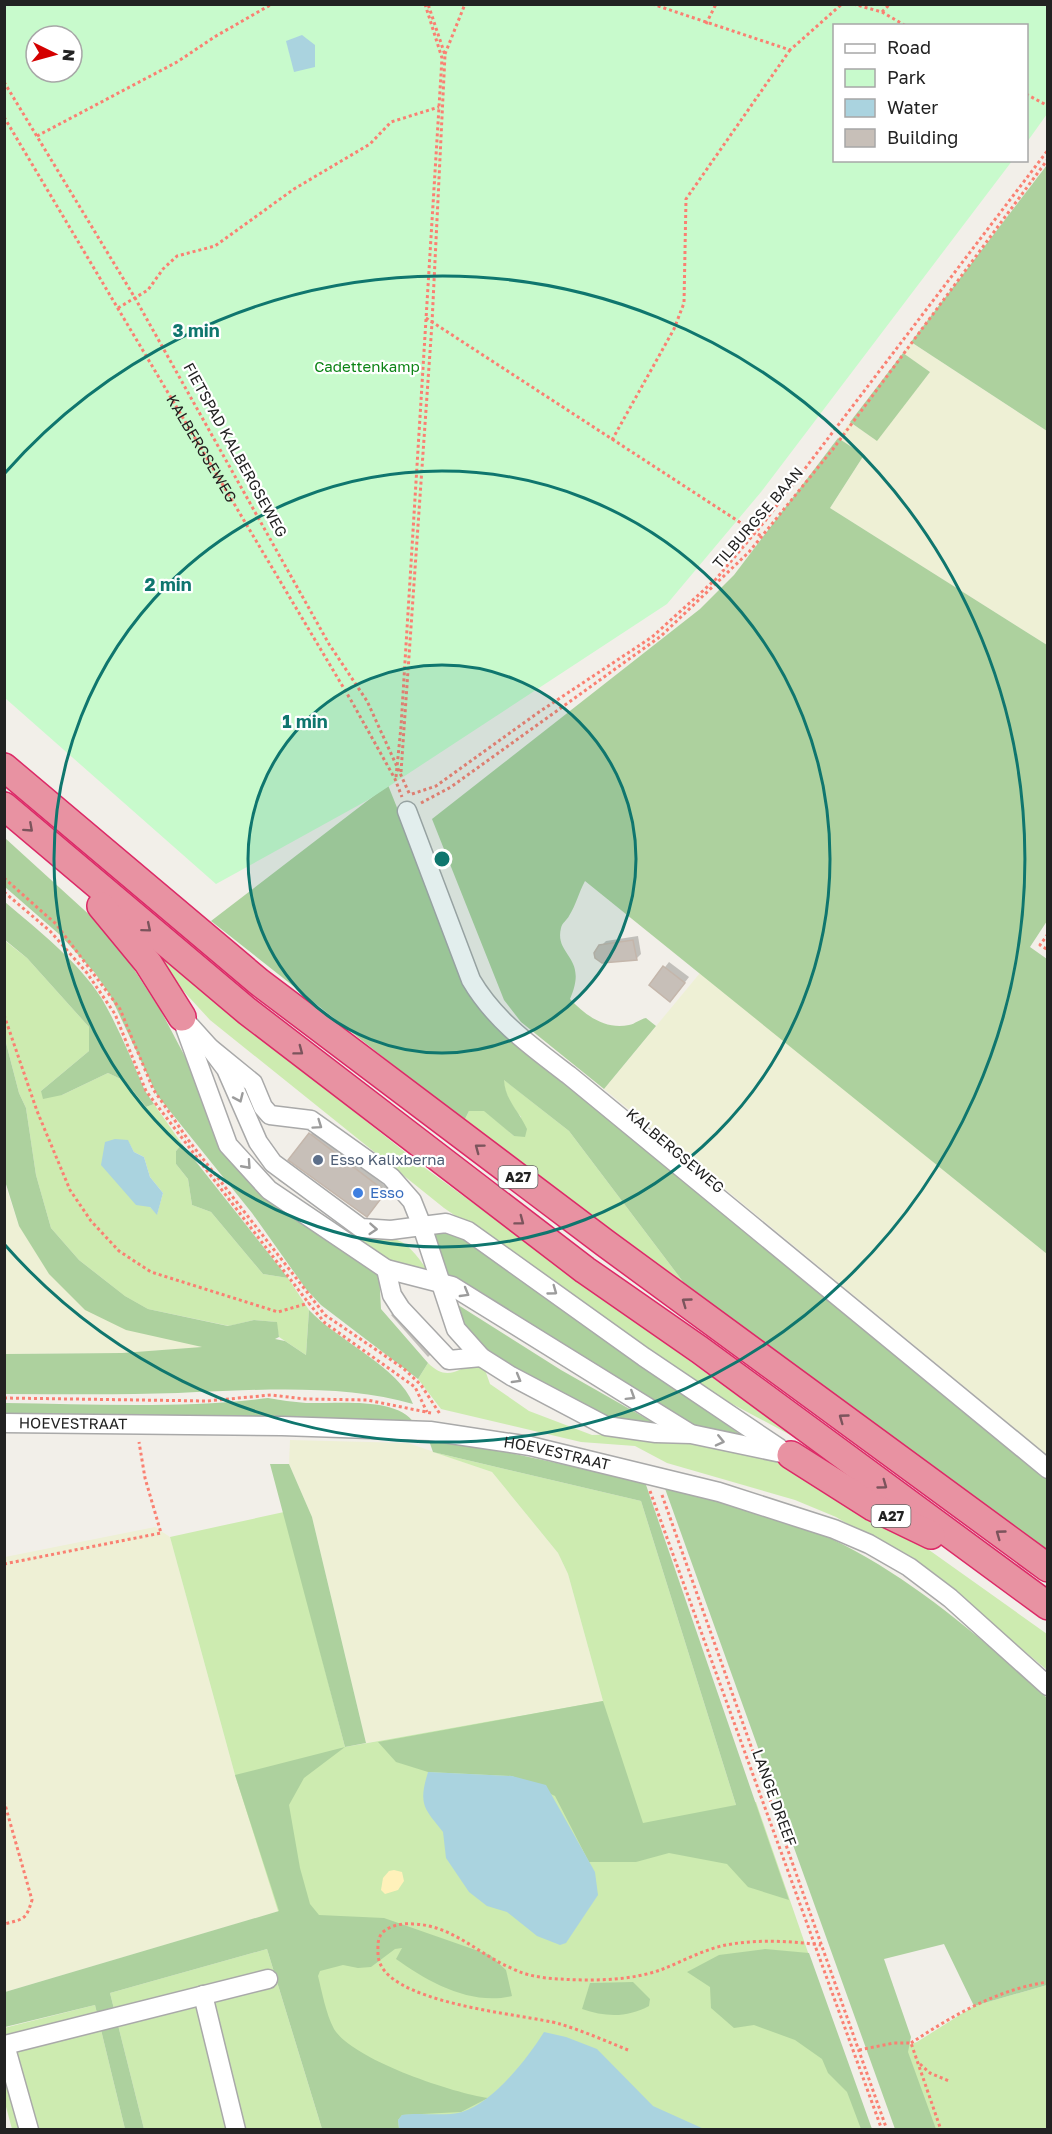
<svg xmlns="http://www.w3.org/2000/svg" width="1052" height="2134" viewBox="0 0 1052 2134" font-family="'Golos Text',sans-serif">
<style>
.farmland{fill:#eef0d5}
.grass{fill:#cdebb0;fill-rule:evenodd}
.forest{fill:#add19e}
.sand{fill:#fff1ba}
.park{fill:#c8facc;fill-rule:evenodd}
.water{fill:#aad3df}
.shadow{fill:#0003}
.building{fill:#c7bfb8;stroke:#c4b6ab;stroke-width:1.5}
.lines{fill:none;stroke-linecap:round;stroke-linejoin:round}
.minor-casing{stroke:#a9a9a9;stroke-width:21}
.highway-casing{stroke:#dc2a67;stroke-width:30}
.path{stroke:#fa8072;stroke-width:3;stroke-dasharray:3 3;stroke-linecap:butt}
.minor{stroke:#fff;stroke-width:18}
.highway{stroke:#e892a2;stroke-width:27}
.oneway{stroke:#7b545c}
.oneway2{stroke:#9c9c9c}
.ring{fill:none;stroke:#0f766e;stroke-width:3}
.service-dot{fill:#5c6f8a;stroke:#fff;stroke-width:2}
.shop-dot{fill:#3f7fe0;stroke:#fff;stroke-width:2}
.labels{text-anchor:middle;stroke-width:4.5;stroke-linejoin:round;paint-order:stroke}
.shield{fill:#fff;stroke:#646464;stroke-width:1.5}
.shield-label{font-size:14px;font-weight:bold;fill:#222}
.park-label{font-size:15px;fill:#0c8416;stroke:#fff}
.street-label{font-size:15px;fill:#222;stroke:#fff}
.service-label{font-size:15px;fill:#4e5e75;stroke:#fff;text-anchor:start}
.shop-label{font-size:15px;fill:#366cbe;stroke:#fff;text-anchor:start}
.centre{fill:#0f766e;stroke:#fff;stroke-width:3}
.ring-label{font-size:18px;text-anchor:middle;font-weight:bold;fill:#0f766e;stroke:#fff;stroke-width:4.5;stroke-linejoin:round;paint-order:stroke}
</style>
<rect width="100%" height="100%" fill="#f2efe9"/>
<g class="farmland">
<polygon points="911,342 1047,431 1047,645 830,508 864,455 838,438 850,422 876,440 930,372 903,353"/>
<polygon points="700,973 1047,1254 1047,1455 604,1089"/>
<polygon points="4,1181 19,1226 208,1347 122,1353 5,1354"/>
<polygon points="290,1440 408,1443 492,1472 558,1553 568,1574 603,1701 366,1743 312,1517 289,1464"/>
<polygon points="155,1527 170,1537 235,1775 280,1911 5,1992 5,1557"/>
</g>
<g class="grass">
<polygon points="132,935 425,1168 794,1437 723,1399 444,1208 210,1020"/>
<path d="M4,940L27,958L89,1027V1051L41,1091L62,1095L108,1073L125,1081L146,1107L154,1104L182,1144L176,1151V1164L188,1179L192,1205L211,1212L263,1274L288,1278L309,1310L306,1355L279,1337L276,1322L254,1320L229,1326L148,1309L125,1296L79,1260L51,1228L36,1175L26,1108L19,1093L5,1039ZM128,1141L134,1152L144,1157L150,1177L163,1193L157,1214L150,1207Z"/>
<path d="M503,1079L569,1131L684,1283L464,1121L469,1111H485L514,1136L521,1117C511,1105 505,1095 503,1079Z"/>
<path d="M353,1236C399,1238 401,1233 429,1272L397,1266Z"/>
<path d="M477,1361L484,1367L490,1384L529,1411L592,1435L629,1434L775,1453L915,1540L1047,1634V1670L991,1623L873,1539L836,1517L795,1500L667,1463L635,1446L581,1442L441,1409L418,1379L428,1363C446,1381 457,1371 477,1361Z"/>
<polygon points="433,1452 641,1501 736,1805 756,1802 869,2129 347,2129 235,1775 170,1537 284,1512 345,1747 603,1701 568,1574 558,1553 492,1472"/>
<polygon points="267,1949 322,2129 144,2129 110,1993"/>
<polygon points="1047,1985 1047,2129 909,2129 884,2054 917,2042 974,2006"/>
<polygon points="95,2005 125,2129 12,2129 5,2103 4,2028"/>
</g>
<g class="forest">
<polygon points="1047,165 1047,431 911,342"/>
<polygon points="903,353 930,372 877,441 850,422"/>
<path d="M838,438L864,455L830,508L1047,645V921L1030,947L1047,959V1254L585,881C579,892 576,905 569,916C567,920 562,923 561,928C554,956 589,956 570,999C585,1015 605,1030 629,1025C635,1024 640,1019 646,1018L656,1026L604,1089L521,1022L504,1000L432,819L700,609L734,575Z"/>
<path d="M388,785L467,983L1047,1476V1554L684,1283L569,1131L504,1080C505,1100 519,1111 527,1129L525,1137L514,1136L484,1111H469L464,1121L211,921Z"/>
<polygon points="5,838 94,919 126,957 161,1011 234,1150 379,1272 381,1309 428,1363 418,1379 321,1305 306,1289 252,1213 157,1095 110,995 95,973 60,935 5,887"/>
<path d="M5,902C39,931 78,961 102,999C119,1028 132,1061 145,1091L154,1104L146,1107L125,1081L108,1073L62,1095L43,1099L41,1091L89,1051V1027L27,958L5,940Z"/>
<path d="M5,1039L19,1093L26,1108L36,1175L51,1228L79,1260L125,1296L148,1309L228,1326L254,1320L277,1322L279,1337L275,1339L285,1341L306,1355L309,1310C337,1340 400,1368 413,1404C344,1383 250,1390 178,1393C120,1395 62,1394 5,1394V1354L122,1353L202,1347L126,1330L85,1310L49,1274L19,1226L5,1181Z"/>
<polygon points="182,1144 288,1278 263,1274 211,1212 192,1205 188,1179 176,1164 176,1151"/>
<polygon points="429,1230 470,1238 741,1435 705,1430 674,1418 481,1292 444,1272"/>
<polygon points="455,1303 561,1370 663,1428 619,1424 532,1380 465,1337"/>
<path d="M268,1398C280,1400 293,1402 306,1403C333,1404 398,1396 414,1423L5,1417V1403C92,1404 181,1409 268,1398Z"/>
<polygon points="427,1435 645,1482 789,1900 748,1887 727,1864 669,1853 636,1862 589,1862 555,1796 512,1776 428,1772 396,1762 378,1742 603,1701 643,1823 736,1805 641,1501 433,1452"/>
<path d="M270,1464H289L312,1517L366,1743L345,1747L304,1778L289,1805L300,1868L310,1904L319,1915L384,1918L490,1955L506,1970L512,1996C471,2006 428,1982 396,1959L402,1948L395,1949L371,1967L358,1968L343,1965L320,1971L318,1976C322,1992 326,2014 334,2029C353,2060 453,2093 488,2098L461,2112L402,2115L398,2120L399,2129H322L267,1949L110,1993L144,2129H125L95,2005L5,2027V1992L279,1911L235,1775L345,1747Z"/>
<path d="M663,1483C723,1502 788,1516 844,1545C918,1583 986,1642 1047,1698V1985L974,2006L944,1944L884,1959L911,2037L908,2052L936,2129H895Z"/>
<polygon points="765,1949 809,1953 872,2129 861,2129 847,2092 828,2073 822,2059 795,2040 754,2025 734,2028 711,2008 710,1987 687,1972 719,1955"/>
<path d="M633,1982L650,1999L649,2006C627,2018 605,2017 582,2009L590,1983Z"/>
</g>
<polygon class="sand" points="394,1870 402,1872 404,1881 398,1890 385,1894 381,1890 383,1878 389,1871"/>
<path class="park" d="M5,5H1047V114L1027,142L1026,26H834V160L1012,161L761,492L667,604L368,800L216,884L5,698ZM36,36H72V72H36Z"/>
<g class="water">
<polygon points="302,35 315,45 315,67 294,72 286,41"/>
<polygon points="115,1139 128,1140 134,1152 144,1157 150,1177 163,1193 157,1215 150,1207 136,1205 101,1165 105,1142"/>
<path d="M428,1772L512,1776L546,1785L595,1872L598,1895L566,1943L560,1945L537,1936L507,1912L487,1906L469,1892L446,1858L443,1832C424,1808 418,1805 428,1772Z"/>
<path d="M544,2032L566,2037L597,2049L653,2106L704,2129H399L398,2120L402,2115C421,2112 443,2117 462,2112C493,2103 527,2059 544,2032Z"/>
</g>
<g class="shadow">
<polygon points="638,936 641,954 636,959 601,946 606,941"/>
<polygon points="669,962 689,977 675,995 651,985"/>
<polygon points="314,1130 388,1188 368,1212 291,1160"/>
<polygon points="278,1177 304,1197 278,1180"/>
<polygon points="394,1313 431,1354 428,1357 391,1315"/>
</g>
<g class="building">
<polygon points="633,940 637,960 602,963 595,958 594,953 599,945"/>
<polygon points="663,966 685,983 670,1002 649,985"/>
<polygon points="309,1133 386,1192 367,1217 288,1160"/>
</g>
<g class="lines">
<g class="minor-casing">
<g id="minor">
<path d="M407,811L471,980C495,1021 532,1047 570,1076L1048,1469"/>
<polyline points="182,1017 210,1048 253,1083 263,1107 270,1115 311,1120 391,1177 412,1201 422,1226 446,1223 468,1231 644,1357 779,1448"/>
<polyline points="183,1022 228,1145 269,1190 386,1269 452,1286 689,1433"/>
<polyline points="210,1048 226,1069 258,1142 273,1163 361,1228 391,1230 422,1226 456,1329 481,1357 511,1376 606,1426 656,1433 691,1434 791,1455"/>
<polyline points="386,1269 392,1295 401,1309 449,1360 481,1357"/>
<path id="s2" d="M4,1423L282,1426L430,1431L530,1446L719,1492L834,1529L869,1544L909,1567L950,1598L1048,1686"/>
<polyline points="203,1995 236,2130"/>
<polyline points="29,2130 5,2045 268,1979"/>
</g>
</g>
<g class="highway-casing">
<g id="highway">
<polyline points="4,767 259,982 605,1243 1048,1568"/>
<polyline points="4,806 247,1011 585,1270 700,1350 1048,1606"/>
<polyline points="101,906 148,963 182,1017"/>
<polyline points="791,1455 873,1507 931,1535"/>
</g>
</g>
<g class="path">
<polyline points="652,4 790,50 842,4"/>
<polyline points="853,4 882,12 906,26"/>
<polyline points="882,12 890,4"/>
<polyline points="706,24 716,4"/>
<polyline points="445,54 465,4"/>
<polyline points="4,82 135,298 329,644 367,701 410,795"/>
<polyline points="1026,94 1048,106"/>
<path id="s1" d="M4,117L352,702L395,779L402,797"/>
<polyline points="37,136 177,62 216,36 272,4"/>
<polyline points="118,308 148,290 163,269 177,256 215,246 294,189 370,144 391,122 439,107"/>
<polyline points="426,318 761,536"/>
<polyline points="612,440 674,329 684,303 686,199 790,50"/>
<polyline points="401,772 432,323 445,55 428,4"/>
<polyline points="396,777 401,727 442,58 425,4"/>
<polyline points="412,794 436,786 539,712 652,637 716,579 765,521 1048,150"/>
<polyline points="421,803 451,787 661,636 749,552 833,449 1048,159"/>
<polyline points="4,878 56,924 120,1009 153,1089 189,1141 325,1315 403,1368 421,1385 440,1414"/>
<polyline points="4,892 50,931 87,973 115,1014 146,1091 307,1301 325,1323 415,1387 427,1412"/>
<polyline points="1048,934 1040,945 1048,950"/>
<polyline points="4,1015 37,1111 70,1190 91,1221 119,1251 151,1272 278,1312 309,1303"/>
<polyline points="4,1398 207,1401 271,1395 305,1399 367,1400 431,1413"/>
<polyline points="650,1491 882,2130"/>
<polyline points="662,1495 887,2130"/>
<polyline points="4,1564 161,1533 145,1478 139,1442"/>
<path d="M4,1801L32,1900C26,1920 24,1919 4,1924"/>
<path d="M911,2043C952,2016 998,1989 1048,1982"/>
<path d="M628,2050C606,2041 583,2031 560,2024C525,2014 379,2004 378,1954C378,1946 377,1938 383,1932C391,1925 403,1923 413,1924C452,1925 478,1954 511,1968C527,1976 542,1978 559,1979C593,1981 631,1981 663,1969C683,1961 705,1949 726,1945C758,1939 790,1941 821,1945"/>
<polyline points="859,2050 894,2043 911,2043 941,2130"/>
<polyline points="920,2064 930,2073 949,2081"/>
</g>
<use href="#minor" class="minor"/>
<use href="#highway" class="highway"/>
</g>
<defs><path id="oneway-chevron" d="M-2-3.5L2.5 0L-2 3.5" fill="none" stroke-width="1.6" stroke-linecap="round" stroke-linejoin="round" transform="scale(1.5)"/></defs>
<g class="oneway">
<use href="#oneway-chevron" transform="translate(29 828) rotate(42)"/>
<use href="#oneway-chevron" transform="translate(147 928) rotate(40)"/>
<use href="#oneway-chevron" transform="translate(299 1051) rotate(37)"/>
<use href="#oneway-chevron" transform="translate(479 1148) rotate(-143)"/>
<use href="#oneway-chevron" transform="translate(520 1221) rotate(37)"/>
<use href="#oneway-chevron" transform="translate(686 1302) rotate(-144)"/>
<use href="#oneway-chevron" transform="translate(843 1418) rotate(-144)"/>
<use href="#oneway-chevron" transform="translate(883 1485) rotate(36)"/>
<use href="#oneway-chevron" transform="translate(1000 1534) rotate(-144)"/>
</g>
<g class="oneway2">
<use href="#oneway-chevron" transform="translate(239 1098) rotate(66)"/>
<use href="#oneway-chevron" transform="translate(318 1125) rotate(35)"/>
<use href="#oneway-chevron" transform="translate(247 1165) rotate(48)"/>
<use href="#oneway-chevron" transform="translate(373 1229) rotate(4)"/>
<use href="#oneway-chevron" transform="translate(553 1291) rotate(36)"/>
<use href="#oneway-chevron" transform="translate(465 1293) rotate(30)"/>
<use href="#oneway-chevron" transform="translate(517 1379) rotate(30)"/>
<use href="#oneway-chevron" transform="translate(631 1396) rotate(32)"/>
<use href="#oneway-chevron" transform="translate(720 1441) rotate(13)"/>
</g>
<circle cx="442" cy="859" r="194" fill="#0f766e" fill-opacity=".12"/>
<g class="ring">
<circle cx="442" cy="859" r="194"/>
<circle cx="442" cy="859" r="388"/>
<path d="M5 473A583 583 0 1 1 5 1245"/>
</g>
<circle class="service-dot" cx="318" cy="1160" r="6"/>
<circle class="shop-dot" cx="358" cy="1193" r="6"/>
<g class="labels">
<g class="shield">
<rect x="498.5" y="1166" width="39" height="22" rx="4.5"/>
<rect x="871.5" y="1505" width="39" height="22" rx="4.5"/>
</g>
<g class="shield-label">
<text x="518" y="1182">A27</text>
<text x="891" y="1521">A27</text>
</g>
<g class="park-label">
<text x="367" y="372">Cadettenkamp</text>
</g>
<g class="street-label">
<text dy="5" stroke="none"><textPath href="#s1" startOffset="386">KALBERGSEWEG</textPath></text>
<text transform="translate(235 450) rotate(61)" y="5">FIETSPAD KALBERGSEWEG</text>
<text transform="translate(758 518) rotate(-49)" y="5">TILBURGSE BAAN</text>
<text transform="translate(675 1151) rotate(40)" y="5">KALBERGSEWEG</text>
<text dy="5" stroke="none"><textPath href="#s2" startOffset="69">HOEVESTRAAT</textPath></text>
<text dy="5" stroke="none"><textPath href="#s2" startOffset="555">HOEVESTRAAT</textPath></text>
<text transform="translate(774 1798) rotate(70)" y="5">LANGE DREEF</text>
</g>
<g class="service-label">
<text x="330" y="1165">Esso Kalixberna</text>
</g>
<g class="shop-label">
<text x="370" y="1198">Esso</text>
</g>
</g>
<circle cx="442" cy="859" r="9" class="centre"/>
<g class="ring-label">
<text x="196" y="337">3 min</text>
<text x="168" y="591">2 min</text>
<text x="305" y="728">1 min</text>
</g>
<rect width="1052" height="2134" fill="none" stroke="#222222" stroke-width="12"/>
<rect x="833" y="24" width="195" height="138" fill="#ffffff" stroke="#a7a7a7" stroke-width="1.5"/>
<rect x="845" y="44" width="30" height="9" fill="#ffffff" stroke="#a7a7a7" stroke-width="1.5"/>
<text x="887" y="54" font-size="18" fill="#222222">Road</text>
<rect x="845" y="69" width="30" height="18" fill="#c8facc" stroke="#a7a7a7" stroke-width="1.5"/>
<text x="887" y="84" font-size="18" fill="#222222">Park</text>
<rect x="845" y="99" width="30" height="18" fill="#aad3df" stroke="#a7a7a7" stroke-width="1.5"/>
<text x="887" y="114" font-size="18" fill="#222222">Water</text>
<rect x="845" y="129" width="30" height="18" fill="#c7bfb8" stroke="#a7a7a7" stroke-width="1.5"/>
<text x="887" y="144" font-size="18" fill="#222222">Building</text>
<g transform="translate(54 54) rotate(95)"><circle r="28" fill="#ffffff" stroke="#a7a7a7" stroke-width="1.5"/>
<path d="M0-4.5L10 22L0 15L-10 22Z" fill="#d40000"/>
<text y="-9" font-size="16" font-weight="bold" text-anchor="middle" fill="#222222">N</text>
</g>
</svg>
